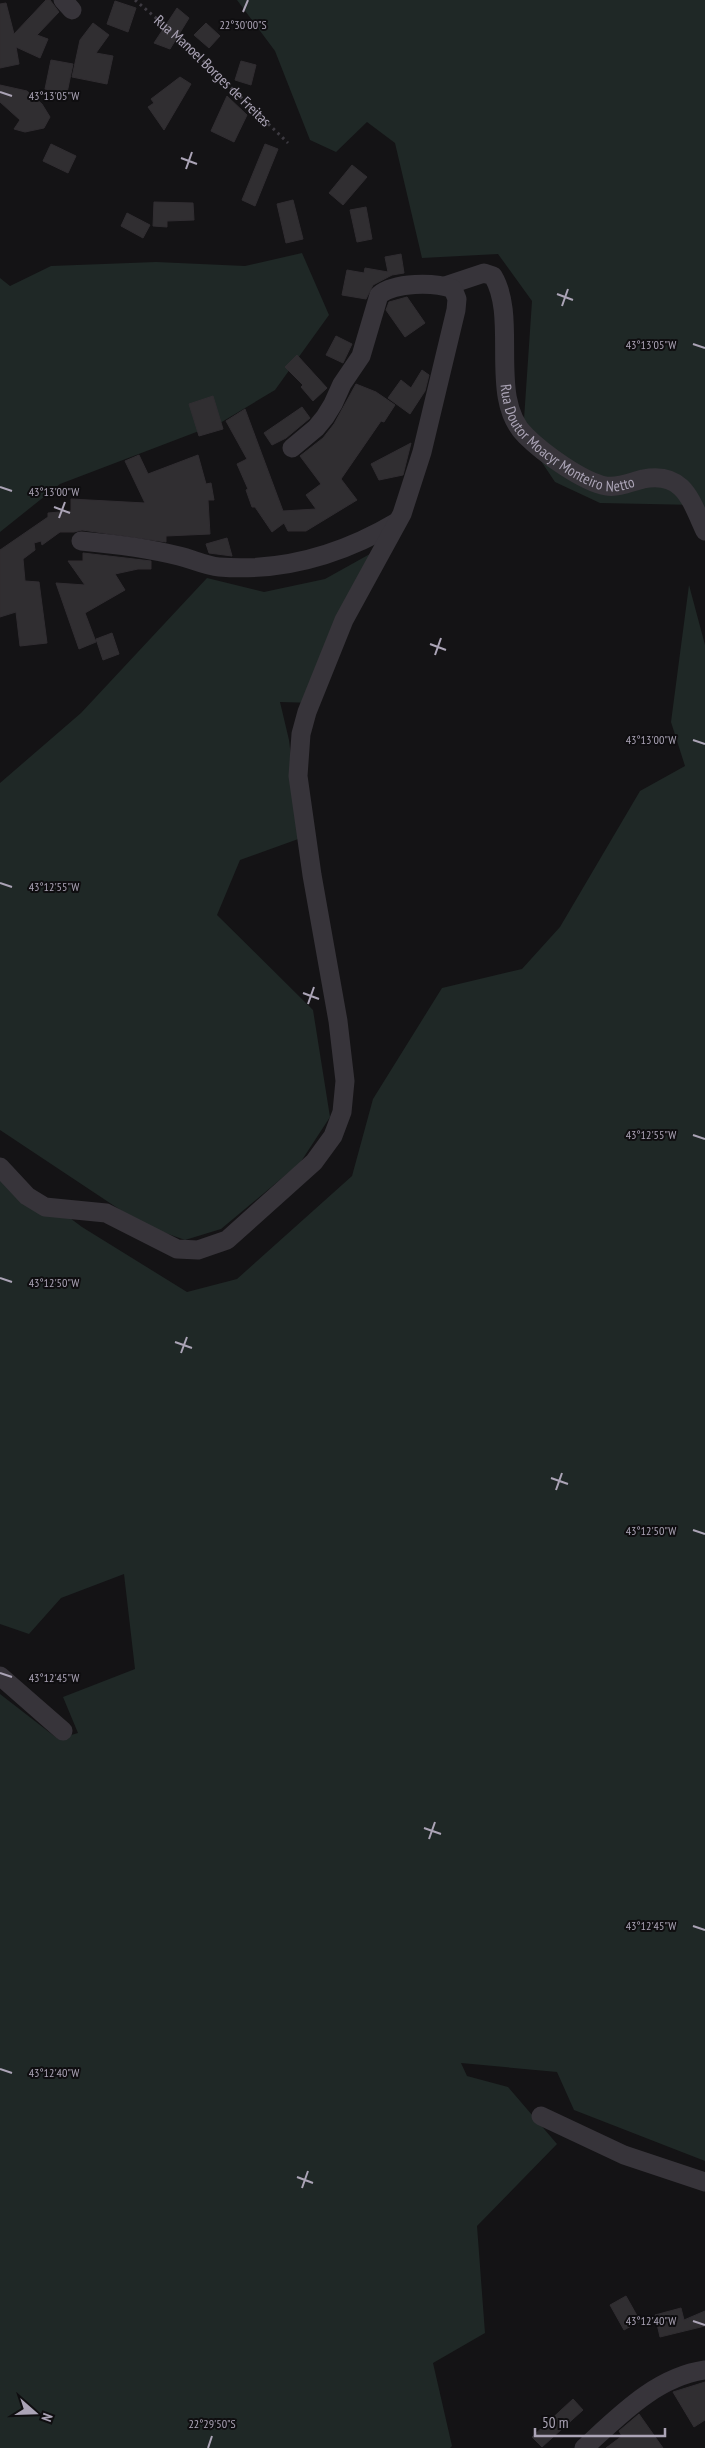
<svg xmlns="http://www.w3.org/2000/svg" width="705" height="2448" viewBox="0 0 705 2448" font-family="'PT Sans Narrow',sans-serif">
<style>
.green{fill:#1f2826}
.building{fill:#302e31;stroke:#302d31}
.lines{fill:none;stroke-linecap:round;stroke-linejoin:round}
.path{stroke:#3d3a41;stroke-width:3;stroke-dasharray:2.5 4;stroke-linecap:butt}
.minor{stroke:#37343a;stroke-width:19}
.ticks{fill:none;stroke:#aba4b6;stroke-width:2}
.labels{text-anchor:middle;stroke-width:4;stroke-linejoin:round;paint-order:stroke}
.street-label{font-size:15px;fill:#aba4b6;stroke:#0f0e10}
.ticks-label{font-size:12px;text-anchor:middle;fill:#aba4b6;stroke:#0f0e10;stroke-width:4;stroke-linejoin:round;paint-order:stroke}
</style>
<rect width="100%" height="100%" fill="#141315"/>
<g class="green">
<polygon points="237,0 705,0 705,521 697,505 600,503 555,482 523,434 532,301 498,254 422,258 395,143 367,122 336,152 310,140 275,51"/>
<polygon points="302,253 329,315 275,390 220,423 60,484 0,532 0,278 10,286 51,266 156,262 245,266"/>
<polygon points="386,545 316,703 280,702 289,740 301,838 240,860 217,915 313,1010 330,1117 300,1163 221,1229 185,1240 143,1225 0,1130 0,783 81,713 207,578 264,592 325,579"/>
<polygon points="689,585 705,645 705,2161 574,2110 557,2072 461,2063 467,2076 508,2087 557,2144 477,2226 485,2333 433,2363 452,2446 450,2448 0,2448 0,1694 58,1739 78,1733 63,1697 135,1669 124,1574 61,1598 29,1634 0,1624 0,1166 82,1227 187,1292 237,1279 352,1176 373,1099 442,988 522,969 560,927 640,791 685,766 671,722"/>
</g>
<g class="building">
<polygon points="46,0 50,0 59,12 37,35 48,39 40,58 16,47 19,64 0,68 0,4 6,3 14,34"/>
<polygon points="115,1 136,8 128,32 107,24"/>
<polygon points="177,8 189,18 170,49 154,43"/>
<polygon points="93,23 109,35 96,53 113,56 107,84 72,77 80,40"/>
<polygon points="206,23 220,36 209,48 194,35"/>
<polygon points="51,60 73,64 67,93 45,89"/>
<polygon points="241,61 256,65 251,85 235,80"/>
<polygon points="180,77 191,84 164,130 148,107 154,103 151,99"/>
<polygon points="0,85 27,91 42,104 50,117 44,128 25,132 14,129 20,120 0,102"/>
<polygon points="227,96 247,115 234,142 211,131"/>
<polygon points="51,144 76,156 68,173 43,161"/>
<polygon points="265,144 278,149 255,206 242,200"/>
<polygon points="352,165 367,177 343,205 329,193"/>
<polygon points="293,200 303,239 286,243 277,204"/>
<polygon points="154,202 193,203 194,220 167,221 167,227 153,226"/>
<polygon points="366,207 372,239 357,242 350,210"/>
<polygon points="127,213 150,225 143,238 121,226"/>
<polygon points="401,254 404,273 392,275 373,285 366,299 342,295 347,270 364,273 365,268 388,272 385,257"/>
<polygon points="407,297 425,323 405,337 386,310 389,302"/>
<polygon points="336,336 352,344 343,363 326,355"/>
<polygon points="297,355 327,388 313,401 301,387 303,385 285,367"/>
<polygon points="422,370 429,375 425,391 410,414 388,398 401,380 411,388"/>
<polygon points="356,384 376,392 395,405 384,422 381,421 341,479 357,500 306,531 288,531 284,523 272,532 255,507 252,507 246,490 248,489 237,464 247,459 226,421 245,409 283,511 316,509 306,495 321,484 300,456 323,438 334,424"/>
<polygon points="213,396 223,429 199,436 189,404"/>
<polygon points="302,407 310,418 286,438 272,445 264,433"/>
<polygon points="411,443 403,475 379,480 371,464"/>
<polygon points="139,455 148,474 198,455 206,484 211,483 214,500 208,500 210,534 166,536 166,542 82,530 74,532 60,532 42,545 41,541 34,543 35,550 23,559 25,581 39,582 47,643 20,646 16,612 0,617 0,550 48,517 48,513 71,511 71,499 145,503 125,461"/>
<polygon points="227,538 232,556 209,553 206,544"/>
<polygon points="83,553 151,561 151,569 138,569 115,574 125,590 85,613 96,642 79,649 56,583 85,585 68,561 83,561"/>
<polygon points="112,633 119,654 103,660 96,639"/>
<polygon points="626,2296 640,2321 624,2330 610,2305"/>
<polygon points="681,2308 684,2320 705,2311 705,2326 660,2337 655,2315"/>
<polygon points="705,2382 705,2420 694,2427 673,2392"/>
<polygon points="573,2399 583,2410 542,2447 532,2437"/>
<polygon points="639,2414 663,2448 606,2448 622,2436 619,2431"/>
</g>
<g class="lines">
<path class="path" id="s1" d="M135,0L185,43L288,143"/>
<g class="minor">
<polyline points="63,0 72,10"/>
<path id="s2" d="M445,286L484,273L493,276C519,319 487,399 526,436C543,453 583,482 606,486C619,488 631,482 643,479C684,471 691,501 705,531"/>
<path d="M81,541C114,544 147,548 179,556C192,559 206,566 219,567C283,572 343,554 397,522"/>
<path d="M0,1167L27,1196L45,1207L106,1213L177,1249L198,1250L227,1240L314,1162L333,1136L342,1112L345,1081L338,1021L312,875L298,776L301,734L307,712L344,620L402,514L422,452L456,310L457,299L453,289C434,282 395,282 379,295L361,356L342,384L333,404L325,417L316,428L292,448"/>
<polyline points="0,1676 63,1731"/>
<polyline points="541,2116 624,2155 705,2182"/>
<path d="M584,2448C619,2416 656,2377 705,2370"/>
</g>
</g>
<path class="ticks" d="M243,12L248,0M0,92L12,96M181,158L197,164M186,169L192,152M557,294L573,300M562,306L568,289M693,344L705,348M0,487L12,491M54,507L70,513M59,518L65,502M430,644L446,650M435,655L441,638M693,740L705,744M0,883L12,887M303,993L319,999M308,1004L314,987M693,1135L705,1139M0,1278L12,1282M175,1342L192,1348M181,1353L187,1337M551,1478L568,1484M556,1490L562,1473M693,1530L705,1534M0,1673L12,1677M424,1828L441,1834M429,1839L435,1822M693,1926L705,1930M0,2069L12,2073M297,2177L313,2183M302,2188L308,2171M693,2321L705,2325M208,2448L212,2436"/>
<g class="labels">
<g class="street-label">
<text dy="5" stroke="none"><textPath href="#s1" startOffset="105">Rua Manoel Borges de Freitas</textPath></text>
<text dy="5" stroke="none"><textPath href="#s2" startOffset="251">Rua Doutor Moacyr Monteiro Netto</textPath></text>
</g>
</g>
<g class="ticks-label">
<text x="243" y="29">22°30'00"S</text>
<text x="54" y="100">43°13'05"W</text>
<text x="651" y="349">43°13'05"W</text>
<text x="54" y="496">43°13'00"W</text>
<text x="651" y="744">43°13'00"W</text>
<text x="54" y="891">43°12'55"W</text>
<text x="651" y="1139">43°12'55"W</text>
<text x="54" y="1287">43°12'50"W</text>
<text x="651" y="1535">43°12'50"W</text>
<text x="54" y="1682">43°12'45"W</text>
<text x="651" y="1930">43°12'45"W</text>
<text x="54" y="2077">43°12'40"W</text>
<text x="651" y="2325">43°12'40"W</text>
<text x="212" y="2428">22°29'50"S</text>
</g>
<g transform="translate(35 2413) rotate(110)" stroke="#0f0e10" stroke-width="4" paint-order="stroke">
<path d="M0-4L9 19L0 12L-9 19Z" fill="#aba4b6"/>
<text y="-8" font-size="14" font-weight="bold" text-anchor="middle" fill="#aba4b6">N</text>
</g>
<path d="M535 2428v8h130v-8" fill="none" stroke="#aba4b6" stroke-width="2.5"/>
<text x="542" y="2428" font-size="15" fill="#aba4b6" stroke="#0f0e10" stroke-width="4" paint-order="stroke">50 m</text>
</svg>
